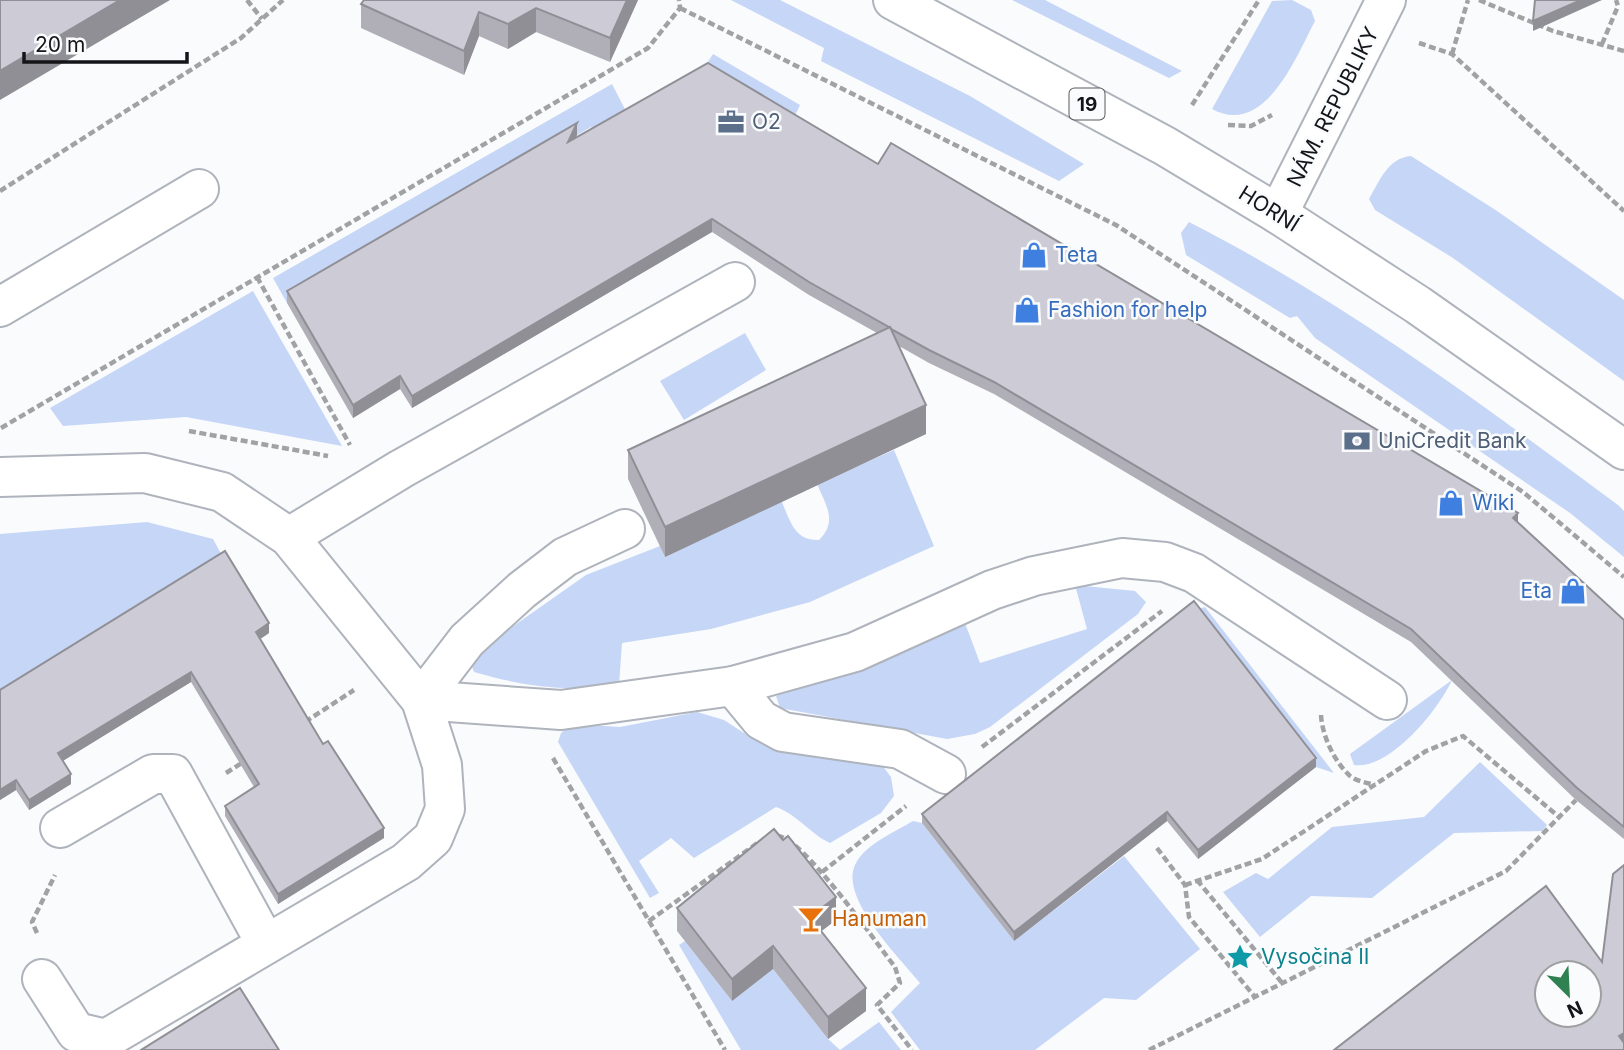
<svg xmlns="http://www.w3.org/2000/svg" width="1624" height="1050" viewBox="0 0 1624 1050" font-family="Inter,sans-serif">
<style>
.green{fill:#c6d6f7}
.lines{fill:none;stroke-linecap:round;stroke-linejoin:round}
.minor-casing{stroke:#aeb3bc;stroke-width:42}
.major-casing{stroke:#aeb3bc;stroke-width:42}
.path{stroke:#a1a2a4;stroke-width:4.5;stroke-dasharray:7 3.5;stroke-linecap:butt}
.minor{stroke:#fff;stroke-width:38}
.major{stroke:#fff;stroke-width:38}
.wall{fill:#b0afb8}
.shaded-wall{fill:#908f96}
.building{fill:#cdccd6;stroke:#908f96;stroke-width:2;fill-rule:evenodd}
.labels{text-anchor:middle;stroke-width:5;stroke-linejoin:round;paint-order:stroke}
.shield{fill:#fafbfd;stroke:#585a5d;stroke-width:2}
.shield-label{font-size:19px;font-weight:bold;fill:#131518}
.street-label{font-size:21px;fill:#131518;stroke:#fafbfd}
.service-label{font-size:21px;fill:#4e5e75;stroke:#fafbfd;text-anchor:start}
.shop-label{font-size:21px;fill:#366cbe;stroke:#fafbfd;text-anchor:start}
.food-label{font-size:21px;fill:#c56008;stroke:#fafbfd;text-anchor:start}
.culture-label{font-size:21px;fill:#0d838f;stroke:#fafbfd;text-anchor:start}
</style>
<rect width="100%" height="100%" fill="#fafbfd"/>
<g class="green">
<polygon points="731,0 780,0 970,96 1084,164 1059,181 821,61 824,48"/>
<polygon points="1012,0 1045,0 1182,71 1169,78"/>
<path d="M1292,0L1311,10L1315,21C1297,55 1265,138 1212,109L1272,1Z"/>
<polygon points="713,54 800,105 791,124 702,71"/>
<polygon points="612,84 630,119 598,138 591,127 287,303 273,278"/>
<path d="M1411,156L1497,211L1624,300V381L1453,258L1375,210L1369,199C1380,180 1388,158 1411,156Z"/>
<path d="M1189,222C1342,300 1479,402 1618,505L1624,511V557L1570,513L1315,338L1297,316L1290,318L1186,255L1181,233Z"/>
<polygon points="253,291 342,446 186,417 63,426 50,408"/>
<polygon points="745,333 766,370 684,420 660,381"/>
<path d="M894,450L934,546L810,602L711,629L622,643L619,685C566,692 526,687 474,672L471,664L512,627L586,575L660,546L665,557L781,500C790,520 794,541 819,540C838,522 826,505 817,484Z"/>
<polygon points="147,522 213,539 225,561 0,700 0,534"/>
<polygon points="1075,585 1135,591 1146,602 1138,614 990,727 975,734 947,739 780,708 776,696 965,623 980,663 1087,629"/>
<polygon points="1205,607 1334,773 1316,767 1194,610"/>
<path d="M1452,680C1439,709 1390,770 1354,765L1350,754Z"/>
<path d="M697,712L724,720L753,739L878,760L891,777L894,796L881,813L830,843C809,833 798,815 776,807L694,858L671,838L639,861L659,893L650,898L558,742L561,733L573,724L620,727Z"/>
<polygon points="1480,762 1547,825 1542,831 1454,833 1372,898 1311,896 1260,937 1223,892 1256,873 1268,879 1332,827 1424,817"/>
<path d="M913,821L922,823L1014,941L1124,856L1200,949L1136,1000L1104,998L1035,1050H920L891,1012L920,983C900,958 837,896 856,863C866,844 895,832 913,821Z"/>
<polygon points="685,941 732,1001 773,969 828,1039 840,1050 879,1022 901,1050 741,1050 679,945"/>
</g>
<g class="lines">
<g class="minor-casing">
<g id="minor">
<polyline points="1278,214 1386,0"/>
<polyline points="0,307 199,189"/>
<polyline points="0,477 145,473 222,492 289,537 421,700 442,765 445,809 433,838 406,862 106,1039 76,1032 42,979"/>
<polyline points="289,537 401,469 735,282"/>
<polyline points="733,686 761,720 783,732 900,749 946,774"/>
<polyline points="421,700 561,710 733,686 855,652 992,590 1034,576 1122,558 1165,562 1194,573 1387,700"/>
<polyline points="421,700 467,640 522,590 565,557 625,529"/>
<polyline points="60,828 153,774 173,774 266,944"/>
</g>
</g>
<g class="major-casing">
<polyline id="major" points="893,0 1165,146 1278,214 1418,305 1624,450"/>
</g>
<g class="path">
<polyline points="247,0 262,19"/>
<polyline points="1479,0 1553,31 1624,51"/>
<polyline points="680,8 1116,225 1523,492 1624,577"/>
<polyline points="1419,43 1452,54 1624,211"/>
<polyline points="1602,44 1618,6 1616,0"/>
<polyline points="1452,54 1468,0"/>
<polyline points="1192,105 1259,0"/>
<polyline points="1228,125 1251,126 1272,115"/>
<polyline points="0,191 241,38 283,0"/>
<polyline points="257,277 350,445"/>
<polyline points="1,428 648,48 680,8 679,0"/>
<polyline points="189,431 328,456"/>
<path d="M1321,715C1322,735 1334,761 1349,775C1355,781 1368,783 1375,785"/>
<polyline points="305,722 354,690"/>
<polyline points="982,747 1162,611"/>
<polyline points="553,758 725,1050"/>
<polyline points="226,773 245,761"/>
<path d="M777,836C801,835 877,944 895,967L900,983L877,1005L912,1050"/>
<polyline points="1157,848 1185,885 1189,917 1255,997"/>
<polyline points="822,872 906,806"/>
<polyline points="1197,880 1283,984"/>
<polyline points="1185,885 1262,859 1426,751 1463,736 1559,817"/>
<polyline points="649,921 759,842"/>
<polyline points="37,933 32,922 55,875"/>
<polyline points="1149,1050 1506,871 1576,800"/>
</g>
<use href="#minor" class="minor"/>
<use href="#major" class="major"/>
</g>
<g class="wall">
<polygon points="364,0 638,0 610,62 536,32 508,49 479,36 464,75 361,28 361,4"/>
<polygon points="577,135 575,138 878,164 1518,522 1624,620 1624,839 1576,800 1411,642 994,394 929,363 899,346 926,434 665,557 628,479 628,450 877,333 809,295 712,232 412,408 400,389 353,418 287,303 287,291"/>
<polygon points="269,633 260,639 323,744 384,838 278,904 225,816 225,806 254,787 191,682 62,761 71,784 29,810 16,790 0,800 0,690"/>
<polygon points="1316,767 1198,859 1167,821 1014,941 922,823 922,814"/>
<polygon points="677,908 836,920 821,931 866,1011 828,1039 773,969 732,1001 677,931"/>
</g>
<g class="shaded-wall">
<polygon points="120,0 170,0 0,100 0,71"/>
<polygon points="627,0 638,0 610,62 610,38"/>
<polygon points="1581,0 1602,0 1533,31 1533,21"/>
<polygon points="536,8 536,32 508,49 508,24"/>
<polygon points="479,12 479,36 464,75 464,51"/>
<polygon points="577,123 577,135 568,155 568,142"/>
<polygon points="712,219 712,232 412,408 412,396"/>
<polygon points="400,376 400,389 353,418 353,405"/>
<polygon points="926,405 926,434 665,557 665,527"/>
<polygon points="1518,513 1518,525 1513,518"/>
<polygon points="269,623 269,633 256,642 256,632"/>
<polygon points="191,672 191,682 58,764 58,753"/>
<polygon points="1316,758 1316,767 1198,859 1198,850"/>
<polygon points="71,774 71,784 29,810 29,800"/>
<polygon points="16,780 16,790 0,800 0,790"/>
<polygon points="1167,812 1167,821 1014,941 1014,932"/>
<polygon points="384,828 384,838 278,904 278,894"/>
<polygon points="836,897 836,920 810,940 810,917"/>
<polygon points="773,946 773,969 732,1001 732,979"/>
<polygon points="866,988 866,1011 828,1039 828,1017"/>
<polygon points="1624,1033 1624,1045 1619,1036"/>
</g>
<g class="building">
<polygon points="0,0 120,0 0,71"/>
<polygon points="364,0 627,0 610,38 536,8 508,24 479,12 464,51 361,4"/>
<polygon points="1535,0 1581,0 1533,21"/>
<polygon points="708,63 878,164 891,143 1518,513 1513,518 1624,620 1624,827 1576,787 1411,629 994,382 929,350 891,329 890,327 889,327 809,282 712,219 412,396 400,376 353,405 287,291 577,123 568,142"/>
<polygon points="890,327 926,405 665,527 628,450"/>
<polygon points="225,551 269,623 256,632 323,744 328,741 384,828 278,894 225,806 259,784 191,672 58,753 71,774 29,800 16,780 0,790 0,690"/>
<polygon points="1194,601 1316,758 1198,850 1167,812 1014,932 922,814"/>
<polygon points="774,829 783,840 788,836 836,897 810,917 866,988 828,1017 773,946 732,979 677,908"/>
<path d="M1624,865V1033L1619,1036L1624,1043V1050H1334L1546,886L1602,962L1613,874ZM1547,973H1589V1015H1547Z"/>
<polygon points="240,988 279,1050 141,1050"/>
</g>
<defs>
<g id="office-bare" transform="scale(2.1)"><path d="M-6-3h4V-5.5h4V-3h4V5H-6ZM-1-4.5V-3h2v-1.5ZM-6 0V1H6V0Z" fill="#5c6f8a" stroke="#fafbfd" stroke-width="2.5" paint-order="stroke"/></g>
<g id="shop-bare" transform="scale(2.1)"><path d="M-5-2.5h2.3a2.7 3.5 0 0 1 5.4 0H5L5.5 6h-11ZM-1.5-2.5h3a1.5 2.3 0 0 0-3 0Z" fill="#3f7fe0" stroke="#fafbfd" stroke-width="2.5" paint-order="stroke"/></g>
<g id="bank-bare" transform="scale(2.1)"><path d="M-6-4H6V4H-6ZM0-2.3a2.3 2.3 0 1 0 0 4.6a2.3 2.3 0 1 0 0-4.6Z" fill="#5c6f8a" stroke="#fafbfd" stroke-width="2.5" paint-order="stroke"/></g>
<g id="bar-bare" transform="scale(2.1)"><path d="M-6-5H6L.8 .8V4.5H3.5V6h-7V4.5H-.8V.8Z" fill="#e8710a" stroke="#fafbfd" stroke-width="2.5" paint-order="stroke"/></g>
<g id="sight-bare" transform="scale(2.1)"><path d="M0-6L1.8-2.2L6-1.7L2.9 1.2L3.7 5.4L0 3.3L-3.7 5.4L-2.9 1.2L-6-1.7L-1.8-2.2Z" fill="#0f9aa8" stroke="#fafbfd" stroke-width="2.5" paint-order="stroke"/></g>
</defs>
<g fill-rule="evenodd">
<use href="#office-bare" x="731" y="122"/>
<use href="#shop-bare" x="1034" y="255"/>
<use href="#shop-bare" x="1027" y="310"/>
<use href="#bank-bare" x="1357" y="441"/>
<use href="#shop-bare" x="1451" y="503"/>
<use href="#shop-bare" x="1573" y="591"/>
<use href="#bar-bare" x="811" y="919"/>
<use href="#sight-bare" x="1240" y="957"/>
</g>
<g class="labels">
<rect class="shield" x="1069.5" y="88.5" width="35" height="31" rx="5"/>
<g class="shield-label">
<text x="1087" y="111">19</text>
</g>
<g class="street-label">
<text transform="translate(1333 107) rotate(-63)" y="7">NÁM. REPUBLIKY</text>
<text transform="translate(1269 209) rotate(32)" y="7">HORNÍ</text>
</g>
<g class="service-label">
<text x="752" y="129">O2</text>
<text x="1378" y="448">UniCredit Bank</text>
</g>
<g class="shop-label">
<text x="1055" y="262">Teta</text>
<text x="1048" y="317">Fashion for help</text>
<text x="1472" y="510">Wiki</text>
<text x="1552" y="598" text-anchor="end">Eta</text>
</g>
<g class="food-label">
<text x="832" y="926">Hanuman</text>
</g>
<g class="culture-label">
<text x="1261" y="964">Vysočina II</text>
</g>
</g>
<g transform="translate(1568 994) rotate(156)"><circle r="33" fill="#fafbfd" stroke="#9e9fa1" stroke-width="2"/>
<path d="M0-5L12 26L0 18L-12 26Z" fill="#2f8152"/>
<text y="-10" font-size="19" font-weight="bold" text-anchor="middle" fill="#131518">N</text>
</g>
<path d="M24 52v10h163v-10" fill="none" stroke="#131518" stroke-width="3.5"/>
<text x="35" y="52" font-size="21" fill="#131518" stroke="#fafbfd" stroke-width="5" paint-order="stroke">20 m</text>
</svg>
